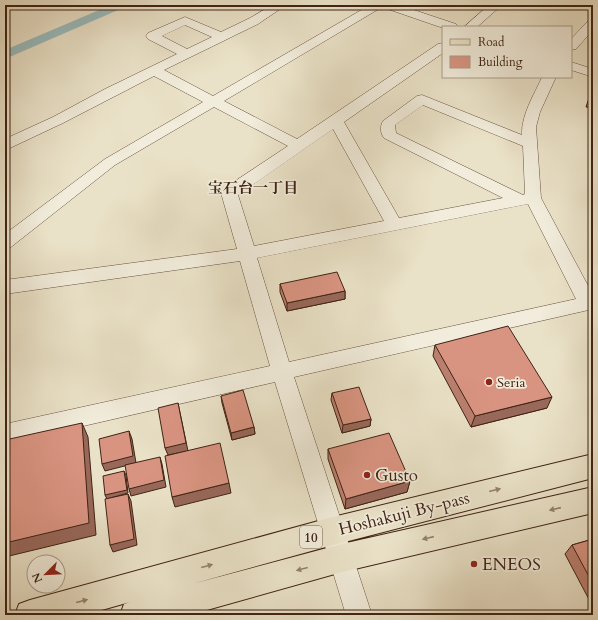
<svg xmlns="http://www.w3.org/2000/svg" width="598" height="620" viewBox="0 0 598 620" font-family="Cardo,'Noto Serif JP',serif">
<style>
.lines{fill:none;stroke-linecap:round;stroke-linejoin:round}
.canal{fill:#9abcbe;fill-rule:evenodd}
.street-casing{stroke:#6a5341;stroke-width:1}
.primary-casing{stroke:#3f2314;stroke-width:2}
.street{fill:#f1ecdb;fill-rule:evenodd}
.primary{fill:#eae2c8;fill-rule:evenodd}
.wall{fill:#bb7f6f;stroke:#3f2314}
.shaded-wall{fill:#98685a;stroke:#3f2314}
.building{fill:#d99481;stroke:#3f2314}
.oneway{fill:#94826e}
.poi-dot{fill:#8f2418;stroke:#f1ecdb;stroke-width:1.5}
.labels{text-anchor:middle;stroke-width:3.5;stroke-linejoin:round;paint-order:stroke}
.shield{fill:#f1ecdb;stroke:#745f50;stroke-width:1}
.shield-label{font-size:13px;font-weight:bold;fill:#3f2314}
.poi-label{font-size:14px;fill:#3f2314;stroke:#f1ecdb;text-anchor:start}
.neighbourhood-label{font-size:15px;font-weight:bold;fill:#3f2314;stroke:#f1ecdb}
.near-poi-label{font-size:17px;fill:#3f2314;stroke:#f1ecdb;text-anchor:start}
.near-street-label{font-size:17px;fill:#3f2314;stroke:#f1ecdb}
</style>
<rect width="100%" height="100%" fill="#eae2c8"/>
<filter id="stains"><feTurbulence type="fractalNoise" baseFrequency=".005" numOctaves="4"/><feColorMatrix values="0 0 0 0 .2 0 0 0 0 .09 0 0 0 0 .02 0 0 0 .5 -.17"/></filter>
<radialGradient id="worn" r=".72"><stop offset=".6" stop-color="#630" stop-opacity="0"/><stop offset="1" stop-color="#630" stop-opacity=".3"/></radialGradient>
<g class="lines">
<polygon class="canal" points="111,5 127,5 125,7 5,59 5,50"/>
<g class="street-casing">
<g id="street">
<path d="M272,5H286L258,24L164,70L213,96L370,5H399L456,24L458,27L443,28L382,7L224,101L297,139L438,44L443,43V53L344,122L399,218L503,198L384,138C380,133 380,126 383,121L417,96L422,95L522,135C521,115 534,95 542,77H556L540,112L536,127L541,198L593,295V309L294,377L372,615H346L275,382L5,444V424L270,366L240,261L5,294V280L237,249L221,193L223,189L288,146L214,107L115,165L11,247L5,249V234L105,159L203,102L154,76L63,123L10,148L5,150V139L53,117L105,89L177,54L148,39L146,36L148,33L185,17L221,32L250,18ZM185,25L212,37L187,49L162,36ZM423,105L523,146L525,194L523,195L396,133L395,125ZM333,129L384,221L254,246L238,195ZM528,204L576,299L289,362L257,258Z"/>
<polygon points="489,5 502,5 477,27 464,27"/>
<polygon points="593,19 593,30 576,49 571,50 571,39 589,20"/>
<polygon points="571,62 593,69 593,77 571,70"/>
</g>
</g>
<g class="primary-casing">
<polygon id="primary" points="593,454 593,478 333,545 192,584 342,544 593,487 593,513 342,572 189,615 120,615 124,604 130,602 84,615 15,615 19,604 30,600 333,517"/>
</g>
<use href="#street" class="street"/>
<use href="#primary" class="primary"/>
</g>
<g class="wall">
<polygon points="593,90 593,108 586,107 590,95"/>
<polygon points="280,284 345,291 345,299 287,311 280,292"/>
<polygon points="435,345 547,408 471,427 433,356"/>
<polygon points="332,393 371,419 370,426 342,433 331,400"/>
<polygon points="221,396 254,427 255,434 232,440 222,403"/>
<polygon points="328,449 410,481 407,492 345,509 328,459"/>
<polygon points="593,539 593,607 565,554 572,545"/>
</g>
<g class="shaded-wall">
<polygon points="345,291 345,299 287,311 287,303"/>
<polygon points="552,397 547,408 471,427 475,416"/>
<polygon points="178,403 188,451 168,455 165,448"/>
<polygon points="371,419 370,426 342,433 343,425"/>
<polygon points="82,423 88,437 96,535 5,557 5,543"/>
<polygon points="254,427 255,434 232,440 231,433"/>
<polygon points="129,431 132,439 136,463 105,471 102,464"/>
<polygon points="160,457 162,464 166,487 131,496 129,489"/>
<polygon points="124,471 126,475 128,493 107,499 105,495"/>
<polygon points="410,481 407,492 345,509 346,499"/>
<polygon points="229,483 231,493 175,507 172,497"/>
<polygon points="128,494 131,501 137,545 113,552 110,545"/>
</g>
<g class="building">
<polygon points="593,90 593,96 590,95"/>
<polygon points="337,272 345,291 287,303 280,284"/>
<polygon points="508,326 552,397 475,416 435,345"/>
<polygon points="359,387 371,419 343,425 332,393"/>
<polygon points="243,390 254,427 231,433 221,396"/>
<polygon points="178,403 186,443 165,448 158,408"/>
<polygon points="82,423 89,523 5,543 5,440"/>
<polygon points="129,431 133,456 102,464 99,439"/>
<polygon points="389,433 410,481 346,499 328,449"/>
<polygon points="220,443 229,483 172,497 165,456"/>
<polygon points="160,457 164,480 129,489 125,465"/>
<polygon points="124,471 127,490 105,495 103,476"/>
<polygon points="128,494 134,539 110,545 105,499"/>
<polygon points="593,539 593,584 572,545"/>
</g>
<defs><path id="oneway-solid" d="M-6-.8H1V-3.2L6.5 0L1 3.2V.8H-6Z"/></defs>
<g class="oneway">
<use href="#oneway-solid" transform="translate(495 490) rotate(-14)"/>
<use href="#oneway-solid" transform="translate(555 509) rotate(167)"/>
<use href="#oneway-solid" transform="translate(428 538) rotate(167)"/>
<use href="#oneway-solid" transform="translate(207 566) rotate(-15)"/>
<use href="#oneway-solid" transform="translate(302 569) rotate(165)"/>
<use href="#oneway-solid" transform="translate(82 601) rotate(-15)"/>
</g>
<g class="poi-dot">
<circle cx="489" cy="382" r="4"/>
<circle cx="367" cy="475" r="4"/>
<circle cx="474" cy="564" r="4"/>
</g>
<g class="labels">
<rect class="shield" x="300" y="526" width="22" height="22" rx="3"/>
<g class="shield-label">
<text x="311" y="542">10</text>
</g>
<g class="poi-label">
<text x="497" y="387">Seria</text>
</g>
<g class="neighbourhood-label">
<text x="253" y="193">宝石台一丁目</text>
</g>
<g class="near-poi-label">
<text x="375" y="481">Gusto</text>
<text x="482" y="570">ENEOS</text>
</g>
<g class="near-street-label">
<text transform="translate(404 513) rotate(-14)" y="6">Hoshakuji By-pass</text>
</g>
</g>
<rect width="598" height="620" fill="none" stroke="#eae2c8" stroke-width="20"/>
<rect x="6" y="6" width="586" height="608" fill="none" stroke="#3f2314" stroke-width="2"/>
<rect x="10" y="10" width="578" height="600" fill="none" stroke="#3f2314"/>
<rect x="442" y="26" width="130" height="52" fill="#f1ecdb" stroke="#aa9c8b"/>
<rect x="450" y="39" width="20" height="6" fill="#eae2c8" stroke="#aa9c8b"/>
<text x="478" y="46" font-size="12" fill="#3f2314">Road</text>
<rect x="450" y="56" width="20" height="12" fill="#d99481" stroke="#aa9c8b"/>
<text x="478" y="66" font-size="12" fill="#3f2314">Building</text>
<g transform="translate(46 574) rotate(246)"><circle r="19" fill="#f1ecdb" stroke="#aa9c8b"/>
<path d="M0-3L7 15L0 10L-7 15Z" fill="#8f2418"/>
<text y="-6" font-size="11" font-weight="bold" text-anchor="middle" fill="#3f2314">N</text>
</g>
<rect width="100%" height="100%" filter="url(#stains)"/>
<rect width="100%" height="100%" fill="url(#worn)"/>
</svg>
